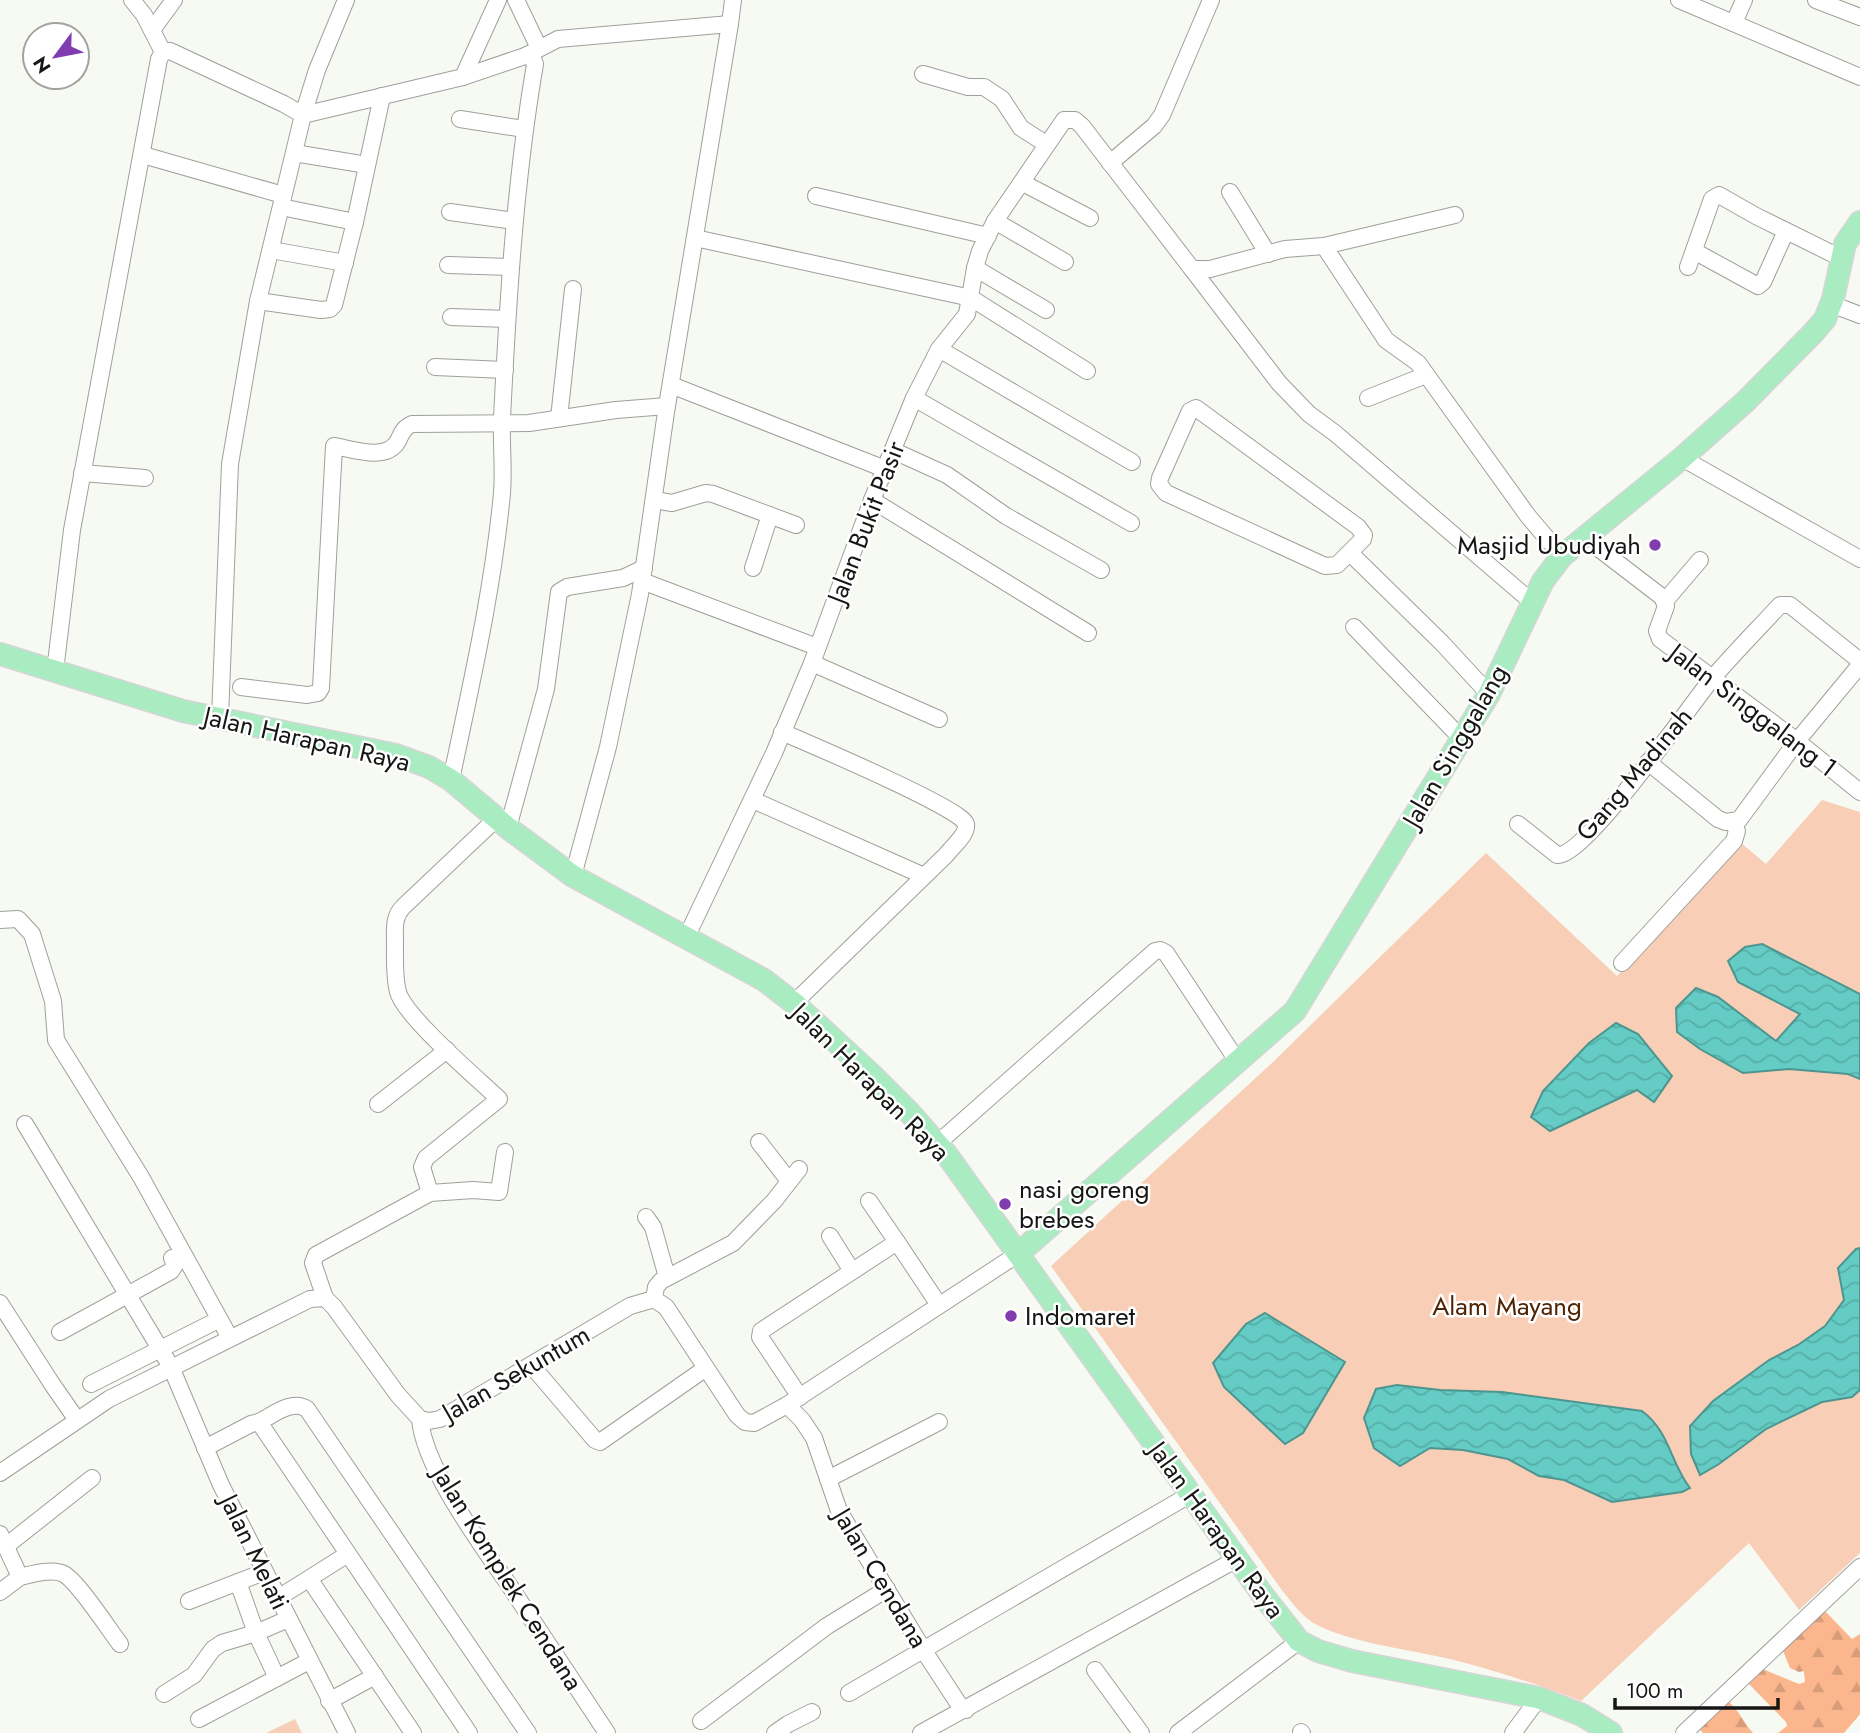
<svg xmlns="http://www.w3.org/2000/svg" width="1860" height="1733" viewBox="0 0 1860 1733" font-family="Jost,sans-serif">
<style>
.green{fill:#f8ceb6}
.forest{fill:url(#forest-firs)}
.water{fill:url(#water-waves);stroke:#4d958f;stroke-width:2}
.lines{fill:none;stroke-linecap:round;stroke-linejoin:round}
.minor-casing{stroke:#9fa09b;stroke-width:18}
.major-casing{stroke:#d5d5d5;stroke-width:24}
.minor{stroke:#fff;stroke-width:16}
.major{stroke:#aaecc2;stroke-width:21}
.poi-dot{fill:#813db0;stroke:#fff;stroke-width:2.5}
.labels{text-anchor:middle;stroke-width:5;stroke-linejoin:round;paint-order:stroke}
.street-label{font-size:26px;fill:#161614;stroke:#fff}
.poi-label{font-size:26px;fill:#161614;stroke:#fff;text-anchor:start}
.park-label{font-size:26px;fill:#502505;stroke:#fff}
</style>
<defs>
<pattern id="forest-firs" width="22" height="20" patternUnits="userSpaceOnUse" patternTransform="scale(1.75)"><rect width="22" height="20" fill="#fcb68d"/><path d="M5 1l3.5 6h-7zM16 11l3.5 6h-7z" fill="#d79c79"/></pattern>
<pattern id="water-waves" width="16" height="10" patternUnits="userSpaceOnUse" patternTransform="scale(1.75)"><rect width="16" height="10" fill="#64ccc4"/><path d="M0 5q4-4 8 0t8 0" fill="none" stroke="#56aea8"/></pattern>
</defs>
<rect width="100%" height="100%" fill="#f7f9f3"/>
<g class="green">
<path d="M1822,800L1860,812V1553L1799,1610L1749,1543L1581,1701C1540,1685 1497,1671 1454,1660C1410,1649 1360,1645 1319,1626C1302,1618 1292,1602 1281,1589L1051,1266L1272,1063L1486,853L1617,976L1741,843L1766,864Z"/>
<polygon points="295,1719 302,1733 266,1733"/>
</g>
<g class="forest">
<polygon points="1823,1609 1852,1639 1860,1634 1860,1714 1844,1733 1778,1733 1787,1726 1786,1722 1746,1681 1760,1668 1799,1684 1805,1682 1804,1671 1799,1672 1790,1668 1782,1648"/>
<path d="M1728,1701C1740,1712 1743,1722 1753,1733H1703L1697,1726Z"/>
</g>
<g class="water">
<polygon points="1762,944 1860,994 1860,1079 1848,1074 1789,1069 1743,1073 1700,1049 1677,1032 1676,1008 1696,988 1718,997 1776,1041 1800,1014 1738,982 1728,961 1745,947"/>
<polygon points="1616,1023 1638,1034 1672,1076 1654,1102 1637,1090 1550,1131 1531,1117 1543,1091 1589,1043"/>
<polygon points="1860,1248 1860,1390 1852,1397 1822,1402 1766,1429 1719,1464 1700,1475 1691,1454 1690,1426 1713,1401 1769,1360 1798,1345 1825,1326 1844,1300 1838,1268 1856,1249"/>
<polygon points="1265,1313 1345,1362 1303,1433 1285,1444 1224,1387 1213,1363 1246,1324"/>
<path d="M1397,1385L1440,1390L1502,1392L1642,1411C1670,1432 1670,1462 1690,1488L1682,1492L1612,1502L1564,1480L1539,1476L1508,1459L1463,1450L1430,1448L1400,1466L1374,1448L1364,1418L1376,1389Z"/>
</g>
<g class="lines">
<g class="minor-casing">
<g id="minor">
<polyline points="132,0 144,15 163,52"/>
<path d="M346,0L317,70L303,115L463,77L525,56L532,57L535,64C515,181 508,299 502,418C501,443 504,468 502,493C493,590 471,685 451,780"/>
<polyline points="516,0 539,48"/>
<polyline points="1679,0 1860,77"/>
<polyline points="1816,0 1860,17"/>
<polyline points="1734,23 1744,0"/>
<polyline points="730,24 733,0"/>
<polyline points="152,30 174,0"/>
<polyline points="163,52 170,51 284,104 303,115 258,301 230,464 220,718"/>
<polyline points="525,56 558,39 730,24 666,412 640,594 608,747 573,876"/>
<polyline points="923,74 968,87 984,87 1002,99 1021,128 1046,144"/>
<polyline points="463,77 498,0"/>
<polyline points="460,119 524,129"/>
<polyline points="294,153 367,165"/>
<polyline points="143,155 283,195"/>
<polyline points="1110,163 1154,126 1162,115 1211,0"/>
<polyline points="1023,183 1090,218"/>
<polyline points="1230,192 1268,254"/>
<polyline points="816,196 988,236"/>
<polyline points="281,207 355,222"/>
<polyline points="450,212 514,221"/>
<polyline points="995,221 1065,262"/>
<polyline points="695,238 971,298 1087,371"/>
<polyline points="1324,246 1386,340 1418,363 1528,516 1562,556"/>
<polyline points="271,250 345,263"/>
<polyline points="1694,251 1758,286 1763,282 1786,231"/>
<polyline points="448,265 511,267"/>
<polyline points="1688,267 1712,199 1719,195 1756,216 1841,258"/>
<polyline points="975,268 1046,310"/>
<polyline points="1192,269 1279,383 1309,414 1336,434 1533,603"/>
<polyline points="258,301 321,310 330,309 334,305 355,222 382,96"/>
<polyline points="1831,304 1860,315"/>
<polyline points="451,317 507,319"/>
<polyline points="939,349 1132,462"/>
<polyline points="435,367 505,370"/>
<polyline points="671,385 885,469"/>
<polyline points="914,398 1131,523"/>
<polyline points="1368,398 1426,375"/>
<polygon points="1196,408 1358,527 1364,535 1363,539 1337,565 1325,566 1166,493 1159,484 1160,478 1190,411"/>
<polyline points="559,418 573,289"/>
<polyline points="894,451 947,475 1006,516 1101,570"/>
<polyline points="1682,458 1860,559"/>
<polyline points="82,473 145,478"/>
<polyline points="654,500 672,503 706,493 713,494 796,525"/>
<polyline points="872,500 1088,633"/>
<polyline points="1585,538 1662,597 1666,606 1657,631 1660,639 1797,741 1860,792"/>
<polyline points="1350,553 1442,643 1489,694"/>
<polyline points="753,568 770,515"/>
<polyline points="642,581 817,647"/>
<polyline points="1665,601 1700,560"/>
<polyline points="1354,627 1462,739"/>
<polyline points="812,663 939,719"/>
<polyline points="55,671 72,530 159,59 163,52"/>
<path d="M241,687L307,695L318,693L321,688L334,446C353,449 386,462 398,441C402,433 403,428 412,424L529,423L616,410L667,406"/>
<path d="M782,732C805,742 963,809 966,824C968,834 952,847 946,855L794,1003"/>
<polyline points="1648,762 1718,819 1726,822 1739,820 1797,741 1860,665"/>
<polyline points="753,800 924,876"/>
<path d="M1518,824L1557,855C1585,857 1689,707 1711,680C1733,654 1757,630 1780,605H1790L1860,661"/>
<polyline points="508,828 546,689 559,592 567,587 623,578 644,568"/>
<polyline points="0,920 18,919 32,934 53,1001 56,1040 141,1177 230,1338"/>
<polyline points="686,938 774,753 812,663 872,500 914,398 939,349 967,314 975,268 980,251 995,221 1064,120 1075,120 1082,126 1192,269 1210,269 1285,249 1324,246 1455,215"/>
<polyline points="1622,963 1734,841 1737,831 1733,822"/>
<polyline points="378,1104 447,1050"/>
<polyline points="25,1124 171,1367 221,1485 347,1733"/>
<polyline points="759,1142 789,1181"/>
<polyline points="938,1143 1155,951 1160,950 1166,953 1238,1062"/>
<path d="M430,1193L422,1167L426,1158L499,1099C478,1079 405,1017 398,992C394,977 395,959 395,943C395,930 393,917 403,907L497,818"/>
<polyline points="869,1201 897,1242"/>
<polyline points="646,1217 653,1227 667,1277"/>
<polyline points="830,1236 852,1271"/>
<polyline points="325,1298 313,1263 316,1255 430,1193 473,1190 499,1192 505,1152"/>
<polyline points="654,1299 656,1287 661,1281 733,1243 774,1201 799,1169"/>
<polyline points="0,1303 52,1384 77,1420"/>
<polyline points="60,1332 171,1271 175,1265 172,1258"/>
<polyline points="532,1366 595,1440 600,1442 706,1368"/>
<polyline points="91,1384 212,1323"/>
<polyline points="800,1397 760,1337 761,1331 897,1242 939,1305"/>
<polyline points="787,1405 802,1420 814,1438 839,1511 924,1651 960,1706 966,1710"/>
<path d="M420,1419C424,1469 484,1548 513,1591C544,1638 576,1686 607,1733"/>
<path d="M259,1422C273,1415 292,1399 307,1409L528,1733"/>
<polyline points="205,1448 251,1424 259,1422 469,1733"/>
<polyline points="0,1473 109,1399 310,1299 325,1298 334,1307 398,1395 420,1419 429,1421 440,1419 630,1306 654,1299 666,1307 737,1415 745,1422 754,1423 787,1405 1018,1254"/>
<polyline points="828,1479 939,1422"/>
<path d="M0,1534L20,1577C31,1574 53,1568 64,1574C78,1582 108,1628 120,1644"/>
<polyline points="6,1546 92,1478"/>
<polyline points="310,1580 413,1733"/>
<polyline points="238,1582 256,1633 277,1678"/>
<polyline points="0,1592 20,1577"/>
<polyline points="278,1598 348,1554"/>
<polyline points="189,1601 264,1572"/>
<polyline points="1095,1670 1141,1733"/>
<polyline points="849,1693 1191,1494"/>
<polyline points="164,1694 194,1675 213,1649 222,1643 256,1633 288,1619"/>
<polyline points="329,1701 375,1676"/>
<polyline points="199,1719 309,1661"/>
<polyline points="701,1721 827,1626 887,1589"/>
<polyline points="1301,1732 1302,1733"/>
<polyline points="775,1733 788,1724 812,1712"/>
<polyline points="921,1733 1237,1559"/>
<polyline points="1178,1733 1299,1641"/>
<polyline points="1513,1733 1539,1698"/>
<polyline points="1684,1733 1860,1567"/>
</g>
</g>
<g class="major-casing">
<g id="major">
<polyline points="0,654 183,711 396,755 429,767 451,780 508,828 573,876 764,980 794,1003 872,1075 909,1112 947,1155 1265,1598 1299,1641 1318,1651 1352,1661 1539,1698 1582,1715 1611,1733"/>
<polyline points="1018,1254 1295,1011 1489,694 1543,581 1562,556 1682,458 1746,401 1814,332 1825,319 1833,299 1845,244 1860,222"/>
</g>
</g>
<use href="#minor" class="minor"/>
<use href="#major" class="major"/>
</g>
<g class="poi-dot">
<circle cx="1655" cy="545" r="7"/>
<circle cx="1005" cy="1204" r="7"/>
<circle cx="1011" cy="1316" r="7"/>
</g>
<g class="labels">
<g class="street-label">
<text transform="translate(866 522) rotate(-69)" y="9">Jalan Bukit Pasir</text>
<text transform="translate(1753 710) rotate(37)" y="9">Jalan Singgalang 1</text>
<text transform="translate(307 739) rotate(13)" y="9">Jalan Harapan Raya</text>
<text transform="translate(1455 746) rotate(-60)" y="9">Jalan Singgalang</text>
<text transform="translate(1634 774) rotate(-50)" y="9">Gang Madinah</text>
<text transform="translate(871 1082) rotate(45)" y="9">Jalan Harapan Raya</text>
<text transform="translate(516 1373) rotate(-30)" y="9">Jalan Sekuntum</text>
<text transform="translate(1217 1530) rotate(54)" y="9">Jalan Harapan Raya</text>
<text transform="translate(255 1552) rotate(64)" y="9">Jalan Melati</text>
<text transform="translate(508 1578) rotate(58)" y="9">Jalan Komplek Cendana</text>
<text transform="translate(881 1578) rotate(59)" y="9">Jalan Cendana</text>
</g>
<g class="poi-label">
<text x="1641" y="554" text-anchor="end">Masjid Ubudiyah</text>
<text x="1019" y="1198">nasi goreng<tspan x="1019" dy="30">brebes</tspan></text>
<text x="1025" y="1325">Indomaret</text>
</g>
<g class="park-label">
<text x="1507" y="1315">Alam Mayang</text>
</g>
</g>
<g transform="translate(56 56) rotate(238)"><circle r="33" fill="#ffffff" stroke="#a2a2a1" stroke-width="2"/>
<path d="M0-5L12 26L0 18L-12 26Z" fill="#813db0"/>
<text y="-10" font-size="19" font-weight="bold" text-anchor="middle" fill="#161614">N</text>
</g>
<path d="M1615 1698v10h163v-10" fill="none" stroke="#161614" stroke-width="3.5"/>
<text x="1626" y="1698" font-size="21" fill="#161614" stroke="#ffffff" stroke-width="5" paint-order="stroke">100 m</text>
</svg>
